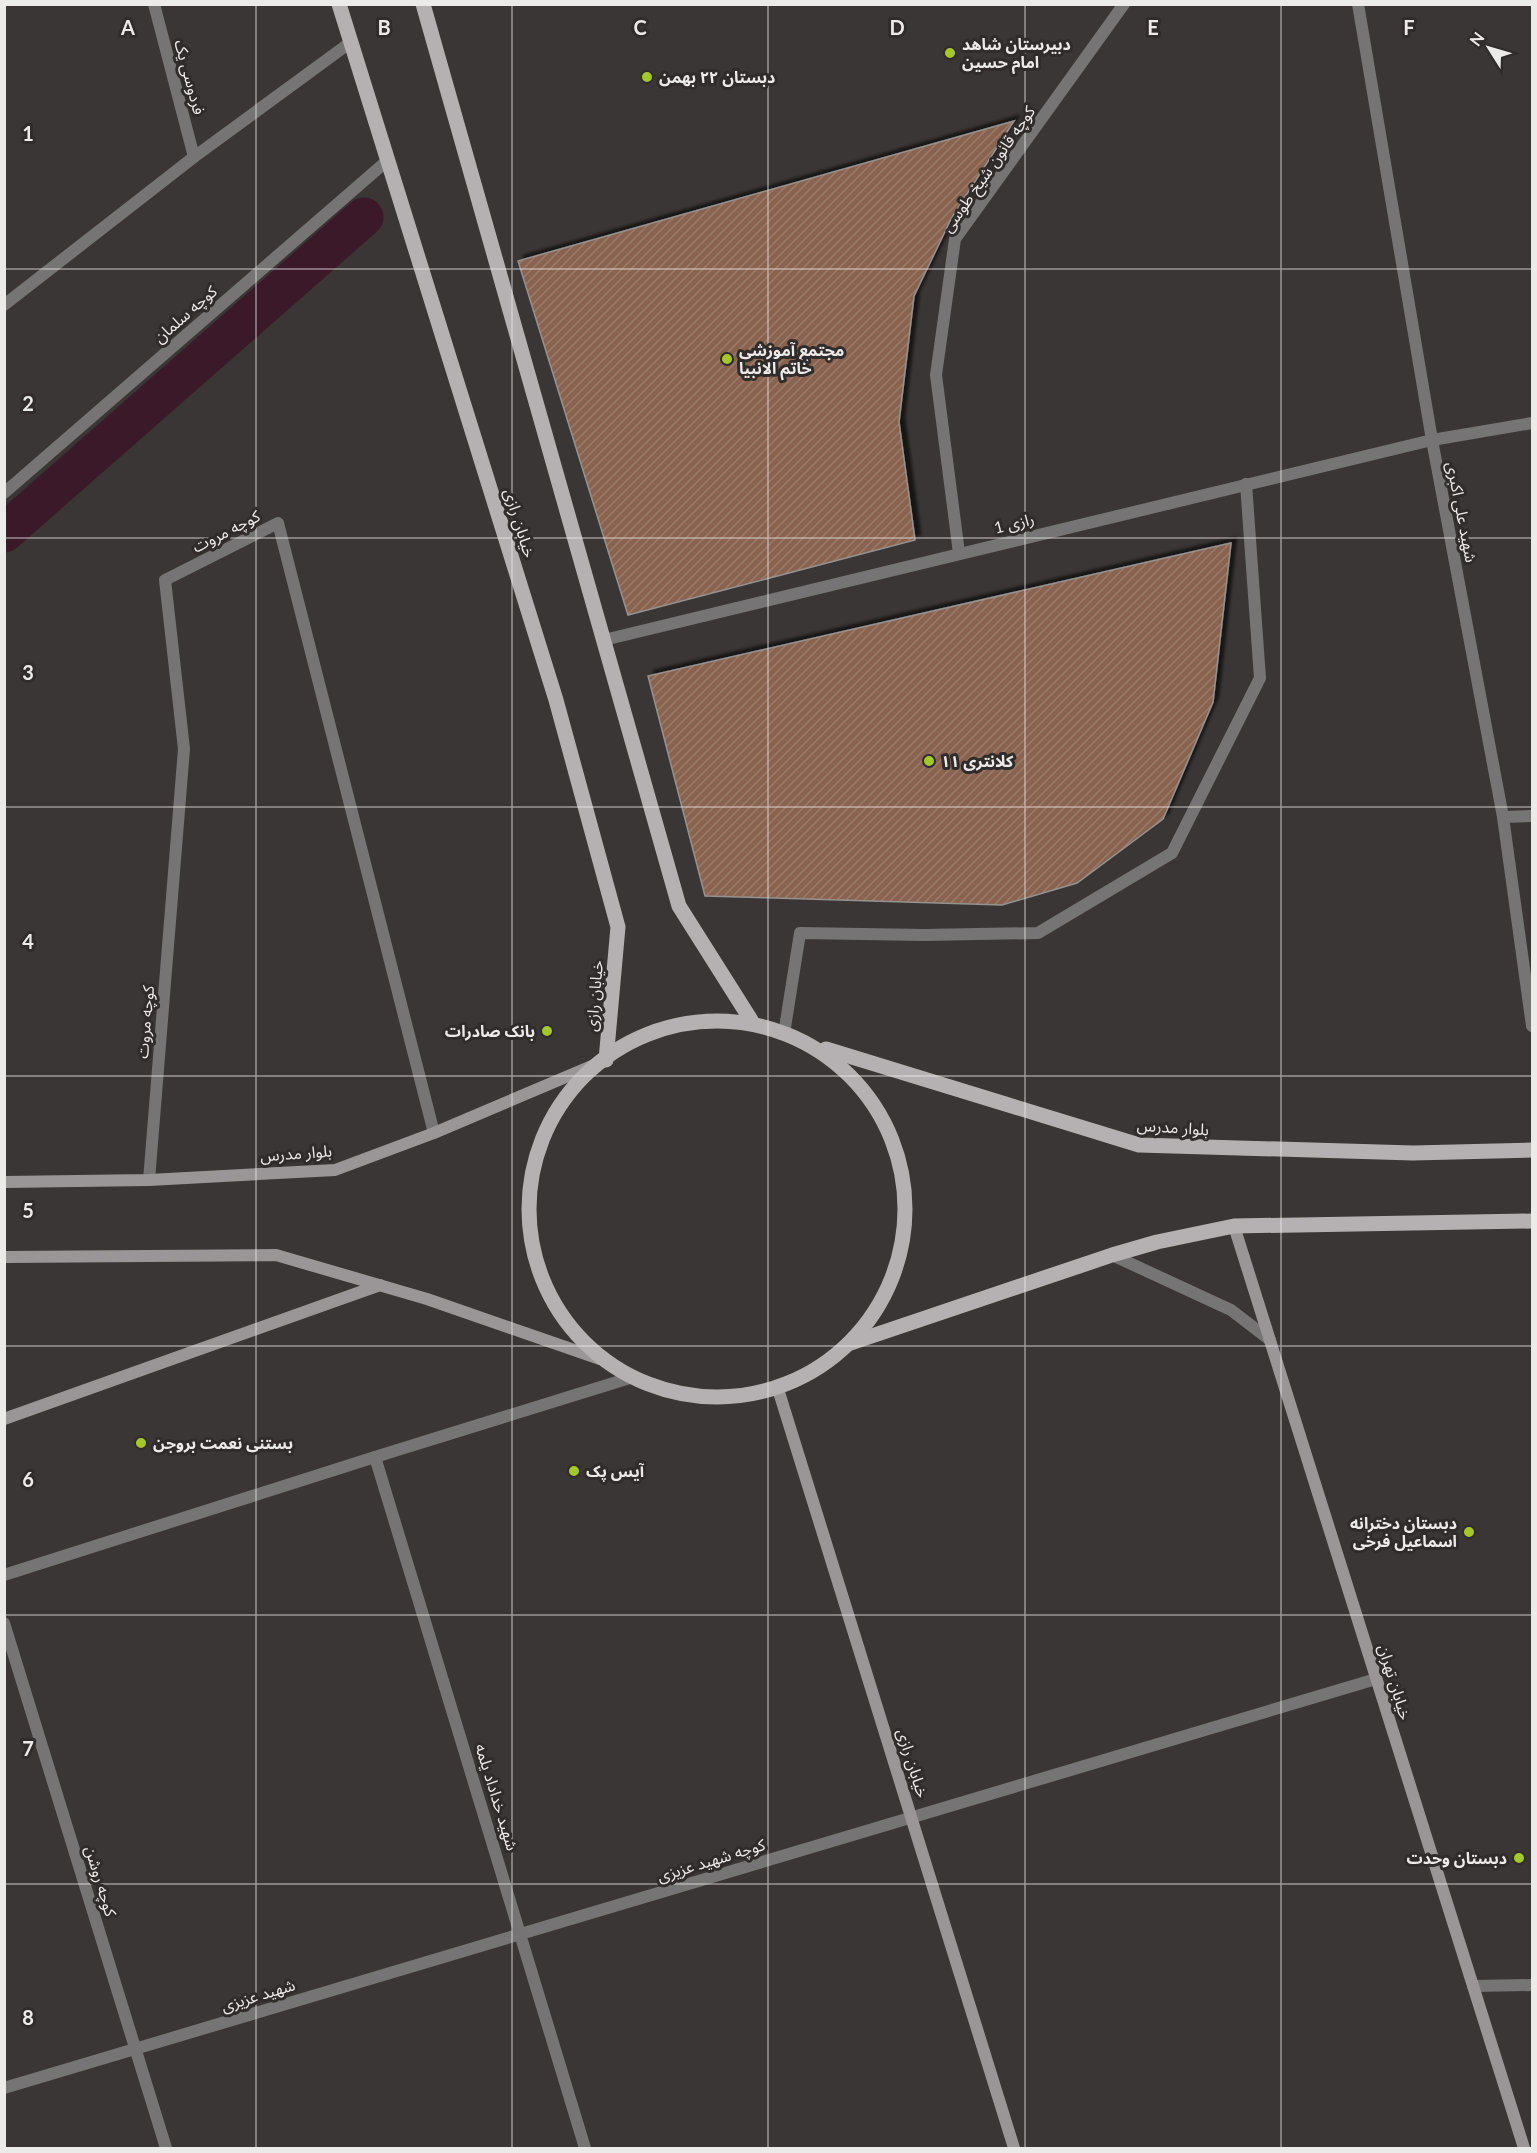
<svg xmlns="http://www.w3.org/2000/svg" width="1537" height="2153" viewBox="0 0 1537 2153" font-family="Lato,'Noto Sans Arabic',sans-serif">
<style>
.lines{fill:none;stroke-linecap:round;stroke-linejoin:round}
.canal{stroke:#3b1929;stroke-width:39}
.building{fill:url(#building-hatch);stroke:#969290;stroke-width:1.5;filter:url(#shadow)}
.street{stroke:#767474;stroke-width:12}
.secondary{stroke:#9a9697;stroke-width:12}
.primary{stroke:#b5b0b1;stroke-width:15}
.grid{fill:none;stroke:#edeaea;stroke-width:1.5;stroke-opacity:0.55}
.poi-dot{fill:#a4c825;stroke:#302c2b;stroke-width:2}
.labels{text-anchor:middle;stroke-width:6;stroke-linejoin:round;paint-order:stroke}
.poi-label{font-size:16px;font-weight:bold;fill:#edeaea;stroke:#302c2b;text-anchor:start}
.street-label{font-size:16px;fill:#edeaea;stroke:#302c2b}
.grid-label{font-size:20px;text-anchor:middle;font-weight:bold;fill:#edeaea;stroke:#302c2b;stroke-width:6;stroke-linejoin:round;paint-order:stroke}
</style>
<defs>
<pattern id="building-hatch" width="6" height="6" patternUnits="userSpaceOnUse" patternTransform="scale(1.5)"><rect width="6" height="6" fill="#896350"/><path d="M-1 1l2-2M0 6l6-6M5 7l2-2" fill="none" stroke="#9a7a69"/></pattern>
<filter id="shadow"><feDropShadow dx="5.5" dy="-5.5" stdDeviation="1.5" flood-color="#0009"/></filter>
</defs>
<rect width="100%" height="100%" fill="#3a3635"/>
<g class="lines">
<polyline class="canal" points="4,533 364,217"/>
</g>
<g class="building">
<polygon points="1014,121 952,217 914,296 899,422 915,540 628,615 518,261"/>
<polygon points="1231,543 1213,702 1163,819 1077,883 1002,905 705,896 648,676"/>
</g>
<g class="lines">
<g class="street">
<polyline points="154,4 194,157"/>
<polyline points="1358,4 1432,440 1503,817 1532,1026"/>
<polyline points="4,305 194,157 351,42"/>
<polyline points="4,493 388,160"/>
<polyline points="959,553 936,375 955,239 1124,4"/>
<polyline points="604,640 1432,440 1532,423"/>
<polyline points="1503,817 1532,816"/>
<polyline points="784,1034 800,933 924,935 1038,933 1172,853 1260,678 1246,484"/>
<polyline points="149,1180 184,749 165,580 278,523 434,1133"/>
<polyline points="1112,1255 1231,1310 1270,1340"/>
<polyline points="375,1457 585,2148"/>
<polyline points="4,1575 375,1457 633,1377"/>
<polyline points="4,1623 166,2148"/>
<polyline points="1473,1986 1532,1985"/>
<polyline points="4,2088 1376,1679"/>
</g>
<g class="secondary">
<polyline points="4,1182 149,1180 335,1170 434,1133 606,1060"/>
<polyline points="1234,1226 1524,2148"/>
<polyline points="4,1257 276,1255 427,1299 600,1359"/>
<polyline points="778,1389 1014,2148"/>
<polyline points="4,1419 380,1285"/>
</g>
<g class="primary">
<polyline points="339,4 556,700 618,927 606,1060"/>
<polyline points="423,4 679,906 751,1020"/>
<circle cx="717" cy="1209" r="188"/>
<polyline points="826,1049 1139,1145 1413,1153 1532,1150"/>
<polyline points="851,1343 1112,1255 1157,1242 1234,1226 1532,1221"/>
</g>
</g>
<path class="grid" d="M256,4V2148M512,4V2148M768,4V2148M1025,4V2148M1281,4V2148M4,269H1532M4,538H1532M4,807H1532M4,1076H1532M4,1346H1532M4,1615H1532M4,1884H1532"/>
<g class="poi-dot">
<circle cx="950" cy="53" r="6"/>
<circle cx="647" cy="77" r="6"/>
<circle cx="727" cy="359" r="6"/>
<circle cx="929" cy="761" r="6"/>
<circle cx="547" cy="1031" r="6"/>
<circle cx="141" cy="1443" r="6"/>
<circle cx="574" cy="1471" r="6"/>
<circle cx="1469" cy="1532" r="6"/>
<circle cx="1519" cy="1858" r="6"/>
</g>
<g class="labels">
<g class="poi-label">
<text x="962" y="50">دبیرستان شاهد<tspan x="962" dy="18">امام حسین</tspan></text>
<text x="659" y="83">دبستان ۲۲ بهمن</text>
<text x="739" y="356">مجتمع آموزشی<tspan x="739" dy="18">خاتم الانبیا</tspan></text>
<text x="941" y="767">کلانتری ۱۱</text>
<text x="535" y="1037" text-anchor="end">بانک صادرات</text>
<text x="153" y="1449">بستنی نعمت بروجن</text>
<text x="586" y="1477">آیس پک</text>
<text x="1457" y="1529" text-anchor="end">دبستان دخترانه<tspan x="1457" dy="18">اسماعیل فرخی</tspan></text>
<text x="1507" y="1864" text-anchor="end">دبستان وحدت</text>
</g>
<g class="street-label">
<text transform="translate(190 77) rotate(75)" y="6">فردوسی یک</text>
<text transform="translate(988 169) rotate(-55)" y="6">کوچه قانون شیخ طوسی</text>
<text transform="translate(185 314) rotate(-41)" y="6">کوچه سلمان</text>
<text transform="translate(1462 512) rotate(79)" y="6">شهید علی اکبری</text>
<text transform="translate(520 523) rotate(73)" y="6">خیابان رازی</text>
<text transform="translate(1014 523) rotate(-14)" y="6">رازی 1</text>
<text transform="translate(226 531) rotate(-27)" y="6">کوچه مروت</text>
<text transform="translate(594 996) rotate(-85)" y="6">خیابان رازی</text>
<text transform="translate(145 1022) rotate(-85)" y="6">کوچه مروت</text>
<text transform="translate(1173 1127) rotate(4)" y="6">بلوار مدرس</text>
<text transform="translate(296 1153) rotate(-4)" y="6">بلوار مدرس</text>
<text transform="translate(1395 1682) rotate(73)" y="6">خیابان تهران</text>
<text transform="translate(913 1763) rotate(73)" y="6">خیابان رازی</text>
<text transform="translate(497 1797) rotate(73)" y="6">شهید خداداد یلمه</text>
<text transform="translate(711 1860) rotate(-17)" y="6">کوچه شهید عزیزی</text>
<text transform="translate(101 1881) rotate(73)" y="6">کوچه روشن</text>
<text transform="translate(258 1995) rotate(-17)" y="6">شهید عزیزی</text>
</g>
</g>
<g class="grid-label">
<text x="128" y="35">A</text>
<text x="384" y="35">B</text>
<text x="640" y="35">C</text>
<text x="897" y="35">D</text>
<text x="1153" y="35">E</text>
<text x="1409" y="35">F</text>
<text x="28" y="141">1</text>
<text x="28" y="411">2</text>
<text x="28" y="680">3</text>
<text x="28" y="949">4</text>
<text x="28" y="1218">5</text>
<text x="28" y="1487">6</text>
<text x="28" y="1756">7</text>
<text x="28" y="2025">8</text>
</g>
<rect width="1537" height="2153" fill="none" stroke="#edeaea" stroke-width="12"/>
<g transform="translate(1489 48) rotate(307)" stroke="#302c2b" stroke-width="4.5" paint-order="stroke">
<path d="M0-4.5L10 22L0 15L-10 22Z" fill="#edeaea"/>
<text y="-9" font-size="16" font-weight="bold" text-anchor="middle" fill="#edeaea">N</text>
</g>
</svg>
